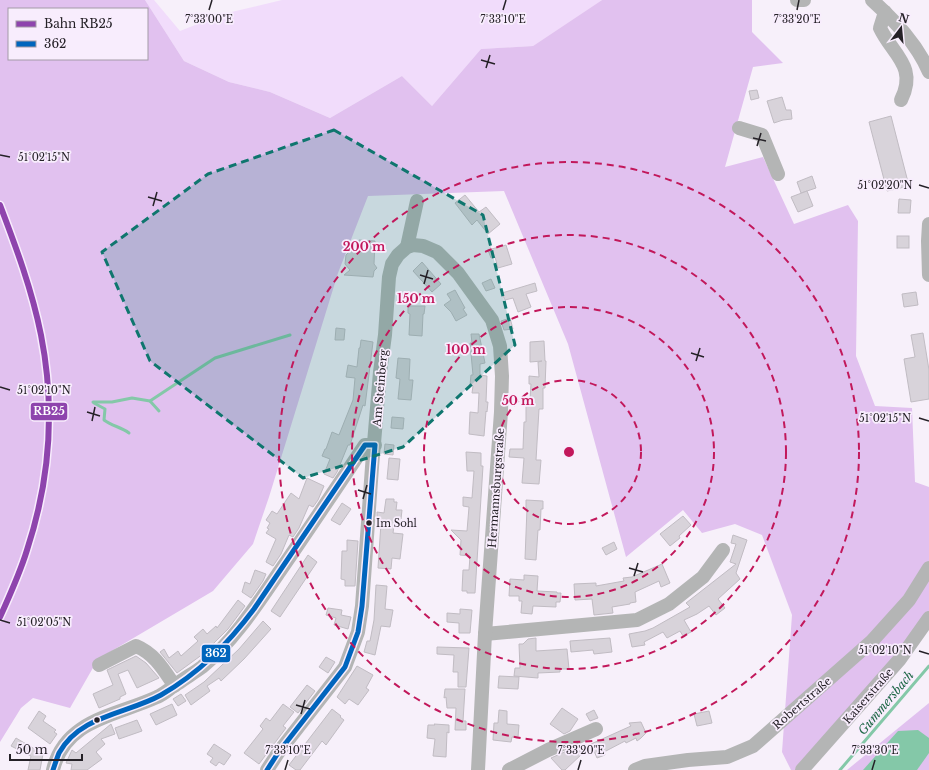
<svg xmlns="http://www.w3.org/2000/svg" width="929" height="770" viewBox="0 0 929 770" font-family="'Libre Baskerville',serif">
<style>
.green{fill:#f1dcfb}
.forest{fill:#e1c1ef;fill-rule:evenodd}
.water{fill:#84c8a8}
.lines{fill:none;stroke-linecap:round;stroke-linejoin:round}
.stream{stroke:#84c8a8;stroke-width:3}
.building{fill:#d8d3da;stroke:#c1bcc3}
.minor{stroke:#b4b5b5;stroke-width:14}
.bus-1-casing{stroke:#f8edfd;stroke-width:8}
.bus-1{stroke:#0065bd;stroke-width:5}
.rail-1-casing{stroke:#f8edfd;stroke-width:9}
.rail-1{stroke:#8e44ad;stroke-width:6}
.marked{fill:#0f766e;fill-opacity:0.2;stroke:#0f766e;stroke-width:3;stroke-dasharray:8 5;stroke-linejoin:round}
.ticks{fill:none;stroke:#252127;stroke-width:1.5}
.ring{fill:none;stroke:#c2185b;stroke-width:2;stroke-dasharray:7 5}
.bus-dot{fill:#252127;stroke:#f8edfd;stroke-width:1.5}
.labels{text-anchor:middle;stroke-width:3.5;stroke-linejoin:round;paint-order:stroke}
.bus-label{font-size:10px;fill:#252127;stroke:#f8edfd;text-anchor:start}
.street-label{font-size:11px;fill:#252127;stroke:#f8edfd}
.water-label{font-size:12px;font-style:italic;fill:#1d6745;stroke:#f8edfd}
.ticks-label{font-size:10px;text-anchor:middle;fill:#252127;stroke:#f8edfd;stroke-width:3.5;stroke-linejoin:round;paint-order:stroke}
.centre{fill:#c2185b;stroke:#f8edfd;stroke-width:2}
.ring-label{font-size:12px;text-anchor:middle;font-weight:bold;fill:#c2185b;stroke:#f8edfd;stroke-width:3.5;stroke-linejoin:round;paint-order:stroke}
.line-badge{stroke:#f8edfd;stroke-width:1.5}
.badge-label{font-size:11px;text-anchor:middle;font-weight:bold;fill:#fff}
</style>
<rect width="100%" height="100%" fill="#f7f0fa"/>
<polygon class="green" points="145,0 154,0 180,31 223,14 282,0 602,0 533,46 481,49 432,106 402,76 330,118 270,92 229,82 184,61"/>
<g class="forest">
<path d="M0,0H145L184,61L229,82L270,92L330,118L402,76L432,106L481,49L533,46L602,0H752V32L783,63L753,67L725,167L763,157L794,224L848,205L858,221L856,356L875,406L912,408L915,482L929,487V618L802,770H791L782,752L792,615L762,535L735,524L702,533L683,510L626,557L568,344L504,191L368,196L338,273L269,497L253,544L213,591L98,659L70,708L33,698L21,708L0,742ZM9,9H147V59H9Z"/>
<polygon points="929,703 929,770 847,770"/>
</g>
<polygon class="water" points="918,730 929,738 929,753 917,770 863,770 898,731"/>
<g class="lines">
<g class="stream">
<polyline points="150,401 159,411"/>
<polyline points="93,402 112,402 132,398 150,401 215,358 290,335"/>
<path d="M94,403L105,409L104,420C112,426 121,427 129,433"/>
<polyline points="840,770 929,666"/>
</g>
</g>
<g class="building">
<polygon points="757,90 759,98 751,100 749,91"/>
<polygon points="782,97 786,110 791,110 792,119 783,120 774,123 767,101"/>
<polygon points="891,116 909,186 887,191 869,122"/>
<polygon points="812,176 816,188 801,193 797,182"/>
<polygon points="807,191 813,206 798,212 791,197"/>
<polygon points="465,195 479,212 486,207 500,224 488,234 477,220 472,225 455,203"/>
<polygon points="899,199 911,200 910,213 898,213"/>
<rect x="897" y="236" width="12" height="12"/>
<polygon points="359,240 375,241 374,264 377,268 374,271 373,277 344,275 350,270 345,264 346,255 350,251 358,252"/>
<polygon points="506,245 512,264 498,268 495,257 491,258 488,250"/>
<polygon points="422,262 441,284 432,292 413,271"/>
<polygon points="491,279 495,288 486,291 482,283"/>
<polygon points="535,283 537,291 526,294 531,307 518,312 513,298 505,300 502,293"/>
<polygon points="455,290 465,308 463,309 467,315 456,321 451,312 444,305 451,300 447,294"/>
<polygon points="916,292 918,305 904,307 902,294"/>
<polygon points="408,306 425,306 424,314 423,314 422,336 409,335 410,314 408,313"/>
<polygon points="510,318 513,329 504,330 501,321"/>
<polygon points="336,328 345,329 344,340 335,340"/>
<polygon points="923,333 929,370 929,399 911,402 904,359 915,357 911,335"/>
<polygon points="471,334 479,334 485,363 480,364 480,375 487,376 486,402 488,402 487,412 486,411 484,436 469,434 470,412 478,413 479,393 472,393 473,386 470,385 471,375 473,375 470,343 472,343"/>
<polygon points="361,340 373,342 365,406 363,405 350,445 348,445 337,472 333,478 324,474 330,459 322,456 325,449 326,449 332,432 339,435 353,400 355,378 346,377 348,365 357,367 359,348 360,348"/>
<polygon points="544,341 545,361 546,361 545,388 543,388 543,409 539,409 536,460 541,460 539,484 522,483 524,458 509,457 510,449 523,449 524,422 526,422 526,400 530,400 531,384 529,384 529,376 539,377 538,362 542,361 530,362 530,342"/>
<polygon points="398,358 410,359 409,380 413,380 411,400 398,399 400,379 396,378"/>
<polygon points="392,417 404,418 403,429 391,428"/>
<polygon points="385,444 394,445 393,455 384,454"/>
<polygon points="466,452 481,453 481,466 483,466 475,593 467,593 467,591 462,591 463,570 469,570 470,556 460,555 461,540 451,530 467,531 469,507 463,506 463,497 472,498 474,471 467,471"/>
<polygon points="389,458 400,459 398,480 387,479"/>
<polygon points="307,478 324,486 318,500 313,507 309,505 299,528 293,537 289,535 281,554 273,566 266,562 276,539 266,533 269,529 267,528 270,523 266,520 272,511 277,514 291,493 299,499"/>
<polygon points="386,499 394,499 394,502 397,502 396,510 402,510 401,519 395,518 393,533 403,534 400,559 392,558 391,569 378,568 381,523 377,522 377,512 384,513"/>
<polygon points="526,500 543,501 543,509 541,509 540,530 538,530 536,560 525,559 527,508 526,508"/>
<polygon points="342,503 351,509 340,525 331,520"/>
<polygon points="683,516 691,525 679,536 680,538 670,546 660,534"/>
<polygon points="733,535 747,540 736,573 740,579 718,599 725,608 716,615 709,606 697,614 684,620 691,632 683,636 680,631 667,638 663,632 644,642 645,645 632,647 629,634 645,631 653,628 690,607 686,603 736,564 730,562 736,544 731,543"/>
<polygon points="347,540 358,541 355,586 345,586 345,580 341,579 342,551 347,551"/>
<polygon points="614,542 617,549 606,555 602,548"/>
<polygon points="308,555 317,562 280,617 271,611"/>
<polygon points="662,564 670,583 661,587 659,581 635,592 636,602 630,603 630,604 612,607 613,613 594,615 592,599 575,600 574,584 596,583 596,586 624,581 623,578 632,577"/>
<polygon points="255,570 266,574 263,581 251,598 242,592 245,582 250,584"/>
<polygon points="524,575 538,576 537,591 557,592 557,593 561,593 560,602 556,602 556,607 533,606 532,614 521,613 522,601 519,601 519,596 509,596 510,579 524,580"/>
<polygon points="376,585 387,586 385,609 393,610 390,627 381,626 375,655 364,652 367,641 370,641 374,620"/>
<polygon points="238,600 245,606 228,629 203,654 177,673 160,652 164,649 169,658 178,651 181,656 198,641 194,637 203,629 207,634 216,626 217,628"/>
<polygon points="328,608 342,610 341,615 351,617 348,629 334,625 336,618 326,615"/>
<polygon points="460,609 472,610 470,633 459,633 459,623 447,622 447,613 460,614"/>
<polygon points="263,621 271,629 244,659 221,681 219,678 207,686 210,691 191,705 185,695 204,682 239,649"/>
<polygon points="536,638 536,651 567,649 569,669 560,669 560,672 538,673 538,678 514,676 515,668 520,668 519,644 523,644 528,639"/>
<polygon points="610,638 612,652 594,654 593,650 571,652 570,641"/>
<polygon points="437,647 469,648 466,687 458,687 458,672 453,672 454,655 437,654"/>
<polygon points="136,656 146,663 159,678 137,688 128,670 118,674 126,694 120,697 120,699 99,708 93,694 113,685 107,670"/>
<polygon points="326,657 335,662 328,673 319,667"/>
<polygon points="357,666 373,675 366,688 369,690 358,705 349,699 345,704 337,697"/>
<polygon points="499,676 519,677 518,689 498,688"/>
<polygon points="307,685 315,691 298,713 290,707"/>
<polygon points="445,689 465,689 463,721 466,721 466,730 455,730 456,708 447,708 446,697 444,698"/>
<polygon points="181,694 186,701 178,706 173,699"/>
<polygon points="172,704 177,715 156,725 150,714"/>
<polygon points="283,704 294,712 283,726 286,728 259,764 244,753 263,729 260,726 266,718 270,721"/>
<polygon points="562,708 578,719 570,731 564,734 550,724"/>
<polygon points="332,709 341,716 340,717 344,720 326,745 322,741 300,770 296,770 289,765"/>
<polygon points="499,710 507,711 507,724 519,725 518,737 512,737 511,742 493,740 494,723 498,723"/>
<polygon points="594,710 598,718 590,721 586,714"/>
<polygon points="39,711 46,716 43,721 56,730 54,732 57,734 50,744 28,728"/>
<polygon points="709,711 712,723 697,726 694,714"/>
<polygon points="137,720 142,731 119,739 115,728"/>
<polygon points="641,722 646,733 641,738 637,741 636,738 626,743 625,741 604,752 605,755 597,758 591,744 631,726 629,723"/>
<polygon points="111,724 115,734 101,739 105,744 96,752 102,759 87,770 71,770 72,764 66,763 72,750 76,753"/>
<polygon points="434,724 449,725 449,733 447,732 446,757 433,756 435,739 427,738 428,725 435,725"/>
<polygon points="16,738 43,754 40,770 28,770 31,756 11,746"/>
<polygon points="214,744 231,755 224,765 219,762 216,766 210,762 213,758 207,754"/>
<polygon points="576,749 583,753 565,770 562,770 551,758 569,750 572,753"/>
</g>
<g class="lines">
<g class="minor">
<polyline points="797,0 804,0"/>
<path d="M872,0C895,21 917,44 929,72"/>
<path d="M885,12L880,28C892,54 918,66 901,100"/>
<polyline points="739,128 762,135 778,174"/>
<polyline points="929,224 928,241 929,275"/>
<polyline points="407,247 417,201"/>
<polyline points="485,634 637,620 669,604 703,577 723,550"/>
<path d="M99,665L136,646C153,653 162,667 172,682L174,686"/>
<path d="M53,770C65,719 116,716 157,697C164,694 170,688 177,684C185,678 194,673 202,667C233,642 258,603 280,571C309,529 337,487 365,445H375"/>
<polyline points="267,770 278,753 345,667 358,632 362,606 372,467 380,372 385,335 389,277 392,264 398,255 407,247 413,245 423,246 437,252 458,273 492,320 500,346 502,376 501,412 485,634 478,770"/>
<polyline points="509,770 548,750 596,729"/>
<polyline points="635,770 645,766 688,760 727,757 753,746 872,641 909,600 929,568"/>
<polyline points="802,770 900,659 929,618"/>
</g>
<g class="bus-1-casing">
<path id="bus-1" d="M53,770C55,764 57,758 59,753C80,715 127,714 161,695C199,673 227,645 254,609L365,445H375L362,606L358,632L345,667L278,753L267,770"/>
</g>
<use href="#bus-1" class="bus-1"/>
<g class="rail-1-casing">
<path id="rail-1" d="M0,205C16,247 32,290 41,335C55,406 50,480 27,550C20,573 10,595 0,617"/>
</g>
<use href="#rail-1" class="rail-1"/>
</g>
<path class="marked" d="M334,130L483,215L515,345L403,447L303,478L150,361L102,252L208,174Z"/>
<path class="ticks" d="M209,10L212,0M503,10L506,0M797,10L799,0M481,60L495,64M486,68L490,55M753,138L766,141M757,146L761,133M0,155L10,157M919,185L929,188M148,197L162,201M153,206L157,192M420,275L433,279M424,284L428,270M691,353L704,357M696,361L700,348M0,387L10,390M87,412L100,416M919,418L929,421M92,421L95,407M358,490L371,494M363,499L367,485M629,568L643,572M634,576L638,563M0,620L10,623M919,651L929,654M296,705L310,709M301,714L305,700M285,770L288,760M578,770L581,760M872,770L875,760"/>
<g class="ring">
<circle cx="569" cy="452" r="72"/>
<circle cx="569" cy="452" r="145"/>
<circle cx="569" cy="452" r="217"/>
<circle cx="569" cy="452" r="290"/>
</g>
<g class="bus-dot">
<circle cx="369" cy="523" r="3.5"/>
<circle cx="97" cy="720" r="3.5"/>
</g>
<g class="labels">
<g class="bus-label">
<text x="376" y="527">Im Sohl</text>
</g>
<g class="street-label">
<text transform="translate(380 388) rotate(-85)" y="4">Am Steinberg</text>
<text transform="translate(496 488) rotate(-86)" y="4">Hermannsburgstraße</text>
<text transform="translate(868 696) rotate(-49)" y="4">Kaiserstraße</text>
<text transform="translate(802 703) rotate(-41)" y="4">Robertstraße</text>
</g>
<g class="water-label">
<text transform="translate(886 703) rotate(-50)" y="4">Gummersbach</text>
</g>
</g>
<g class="ticks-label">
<text x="209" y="23">7°33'00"E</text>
<text x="503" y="23">7°33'10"E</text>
<text x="797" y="23">7°33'20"E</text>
<text x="44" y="161">51°02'15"N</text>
<text x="885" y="189">51°02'20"N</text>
<text x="44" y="394">51°02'10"N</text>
<text x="885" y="422">51°02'15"N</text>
<text x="44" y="626">51°02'05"N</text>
<text x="885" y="654">51°02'10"N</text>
<text x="288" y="754">7°33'10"E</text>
<text x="581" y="754">7°33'20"E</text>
<text x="875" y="754">7°33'30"E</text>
</g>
<circle cx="569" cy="452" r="6" class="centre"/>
<g class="ring-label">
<text x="364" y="251">200 m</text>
<text x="416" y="303">150 m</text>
<text x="466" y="354">100 m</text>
<text x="518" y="405">50 m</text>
</g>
<g class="line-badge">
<rect x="30" y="402" width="38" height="19" rx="4" fill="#8e44ad"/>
<rect x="201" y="644" width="30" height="19" rx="4" fill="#0065bd"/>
</g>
<g class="badge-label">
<text x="49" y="415">RB25</text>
<text x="216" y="657">362</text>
</g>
<rect x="8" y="8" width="140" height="52" fill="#f8edfd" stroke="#a49ba7"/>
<rect x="16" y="21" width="20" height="6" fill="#8e44ad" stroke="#a49ba7"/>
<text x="44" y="28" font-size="12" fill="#252127">Bahn RB25</text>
<rect x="16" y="41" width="20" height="6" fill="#0065bd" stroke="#a49ba7"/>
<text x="44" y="48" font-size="12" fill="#252127">362</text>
<g transform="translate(901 28) rotate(16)" stroke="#f8edfd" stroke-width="3" paint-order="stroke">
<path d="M0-3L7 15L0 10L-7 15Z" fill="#252127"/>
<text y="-6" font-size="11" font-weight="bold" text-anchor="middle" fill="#252127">N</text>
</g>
<path d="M10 754v6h72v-6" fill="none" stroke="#252127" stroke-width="2"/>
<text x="16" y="754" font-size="12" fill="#252127" stroke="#f8edfd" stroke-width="3" paint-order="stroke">50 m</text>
</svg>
